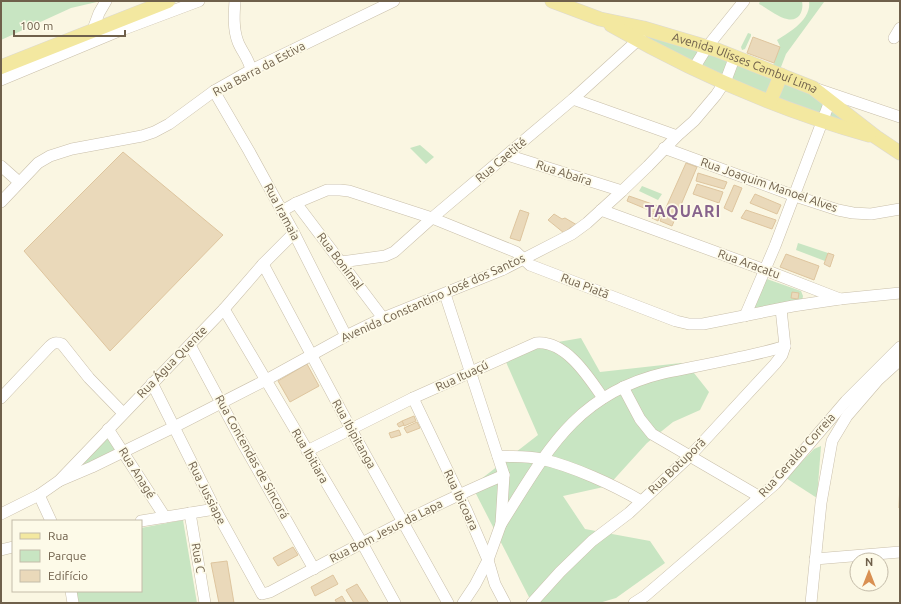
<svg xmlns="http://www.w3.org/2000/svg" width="901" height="604" viewBox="0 0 901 604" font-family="Ubuntu,sans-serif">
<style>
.green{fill:#c8e5c2}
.building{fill:#ead9ba;stroke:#dec59e}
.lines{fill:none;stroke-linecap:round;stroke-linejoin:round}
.minor-casing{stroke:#c9bfaa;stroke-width:12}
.major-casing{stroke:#dcd9d4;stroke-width:15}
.minor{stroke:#fff;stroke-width:11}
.major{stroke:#f3e8a0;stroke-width:14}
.labels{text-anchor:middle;stroke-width:3.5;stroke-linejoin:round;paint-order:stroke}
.street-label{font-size:12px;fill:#6f604b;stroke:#fdfae8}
.district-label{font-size:16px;font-weight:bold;letter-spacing:1px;fill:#87638c;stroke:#fdfae8}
</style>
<rect width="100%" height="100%" fill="#faf6e2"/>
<g class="green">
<polygon points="1,1 101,1 71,8 1,40"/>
<path d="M760,1H802C804,11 799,22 787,19C778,17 767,8 759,4Z"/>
<path d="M809,1L824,2L786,54L781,67L779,69L773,66L780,46L777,40C790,32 812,19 809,1Z"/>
<polygon points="748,33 751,34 751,36 745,49 742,50 741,47"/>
<polygon points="649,37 668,40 808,89 857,128 744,88 651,42"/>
<polygon points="420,145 434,157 426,164 410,148"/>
<polygon points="642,186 662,194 658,200 639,191"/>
<polygon points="798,243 828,253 825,261 796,250"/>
<polygon points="764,278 801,291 803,296 802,301 757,309 753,308"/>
<polygon points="581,338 600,372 681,363 694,373 709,392 700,410 673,422 647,443 608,486 563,496 585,529 650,541 665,563 616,598 599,603 532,603 472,486 538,435 506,362 535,346"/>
<polygon points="107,435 118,451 76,470"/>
<polygon points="821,446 817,498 786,478 814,449"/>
<polygon points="183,520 197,603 77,603 74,591 141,591 141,528"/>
</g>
<g class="building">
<polygon points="753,37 780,47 774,63 747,53"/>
<polygon points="123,152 223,235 110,351 24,251"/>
<polygon points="686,163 697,167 672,226 660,221"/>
<polygon points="698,173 727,182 724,189 696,181"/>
<polygon points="697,184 723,192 719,203 693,194"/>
<polygon points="734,185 742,188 732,212 724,208"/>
<polygon points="755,194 781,205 777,214 750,203"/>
<polygon points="629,196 658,206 656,213 627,201"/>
<polygon points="520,210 529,213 520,241 510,238"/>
<polygon points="746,210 776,220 772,229 741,218"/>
<polygon points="652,213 660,216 658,221 650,217"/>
<polygon points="554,214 562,219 565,218 577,225 574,228 571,227 564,233 548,220"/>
<polygon points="828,253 834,255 830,267 824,264"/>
<polygon points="786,254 819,266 814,280 780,267"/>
<polygon points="792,292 799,293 798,299 791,298"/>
<polygon points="307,364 319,386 290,402 278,381"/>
<polygon points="414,416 416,421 404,426 402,421"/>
<polygon points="402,421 404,425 399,427 397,424"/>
<polygon points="417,422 420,428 407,433 404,428"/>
<polygon points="399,430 401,435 391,438 389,433"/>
<polygon points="900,481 900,508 899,508"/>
<polygon points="293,547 298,555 278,566 273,558"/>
<polygon points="227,561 234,603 219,603 211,563"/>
<polygon points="333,575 338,584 315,596 311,587"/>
<polygon points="357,584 369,603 354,603 346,590"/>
<polygon points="342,596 346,603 337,603 335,600"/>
</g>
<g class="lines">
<g class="minor-casing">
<g id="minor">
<path d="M235,1C234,14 233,29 238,42C242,52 249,59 251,70"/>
<polyline points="92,32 99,13 106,1"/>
<polyline points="894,38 900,28"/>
<polyline points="694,68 707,47 744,1"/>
<polyline points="1,80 119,31 199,1"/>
<polyline points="817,89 900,117"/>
<polyline points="214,91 249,151 294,233 346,336"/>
<polyline points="573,99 677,136"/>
<polyline points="664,148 795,196 838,210 853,213 871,214 900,209"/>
<polyline points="507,155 622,191"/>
<polyline points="1,166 19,182"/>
<polyline points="1,202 38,163 50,156 72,149 142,136 154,132 169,124 214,91 251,70 394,1"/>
<polyline points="296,203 383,318"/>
<polyline points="601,210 765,270 840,299 900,293"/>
<polyline points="282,211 296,203 327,190 340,190 349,191 432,218 516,252 530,265 676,321 689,324 703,324 793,306 840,299"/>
<polyline points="341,262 385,256 394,252 432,218 573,99 638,40 641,33"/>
<polyline points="263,264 351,429 448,603"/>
<polyline points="445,294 504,475 501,524 488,560 475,585 463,603"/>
<polyline points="224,309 362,543 395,603"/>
<polyline points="745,316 775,246 830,101"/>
<polyline points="190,345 242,442 314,569"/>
<path d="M152,383L215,509L262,594L270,592C347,551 423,509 504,475"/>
<polyline points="623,387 640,419 652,434 760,497"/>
<path d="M1,398L49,347C54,342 56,342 62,344L89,378L123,413"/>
<polyline points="413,398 466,509 488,560 495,584 505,603"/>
<polyline points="108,429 165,517"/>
<path d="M307,451L413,398L536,343C565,340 588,376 603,398"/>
<path d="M498,456C513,457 527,456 541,459C572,466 614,485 641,501"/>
<polyline points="59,481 92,467 174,427 266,380 346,336 383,318 502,270 572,234 587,223 622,191 648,166 677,136 694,121 716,95 726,80 735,56"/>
<polyline points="39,495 51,521"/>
<polyline points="190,513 205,603"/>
<polyline points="1,514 39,495 59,481 224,309 263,264 294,233"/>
<polyline points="141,521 215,509"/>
<path d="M501,524C546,453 575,394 664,373C687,368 710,364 732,359C750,355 768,352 785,346"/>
<polyline points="1,550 13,547"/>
<polyline points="815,559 900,552"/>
<polyline points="71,591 73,603"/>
<polyline points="532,603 560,572 592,541 629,513 690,456 775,364 782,355 785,346 781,309"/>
<polyline points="634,603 645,596 775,484 846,401 900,347"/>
<polyline points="811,603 821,503 832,441 847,416 878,380 900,360"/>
</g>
</g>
<g class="major-casing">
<g id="major">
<path id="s1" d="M552,1L600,19L643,28L717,50L813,88L876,137L900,153"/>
<path d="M611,25C691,71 779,110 869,135"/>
<polyline points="1,67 168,1"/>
<polyline points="770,101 781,75"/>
</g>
</g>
<use href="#minor" class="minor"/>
<use href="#major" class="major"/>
</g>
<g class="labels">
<g class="street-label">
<text dy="4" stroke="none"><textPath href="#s1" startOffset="203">Avenida Ulisses Cambuí Lima</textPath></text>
<text transform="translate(259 69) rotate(-28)" y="4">Rua Barra da Estiva</text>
<text transform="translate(501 160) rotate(-40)" y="4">Rua Caetité</text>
<text transform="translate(564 173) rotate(18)" y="4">Rua Abaíra</text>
<text transform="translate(769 185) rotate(19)" y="4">Rua Joaquim Manoel Alves</text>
<text transform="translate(282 212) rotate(62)" y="4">Rua Iramaia</text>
<text transform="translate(340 261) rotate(53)" y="4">Rua Bonimal</text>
<text transform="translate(749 264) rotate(20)" y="4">Rua Aracatu</text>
<text transform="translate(585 286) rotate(21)" y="4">Rua Piatã</text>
<text transform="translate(433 298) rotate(-24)" y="4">Avenida Constantino José dos Santos</text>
<text transform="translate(172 362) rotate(-46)" y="4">Rua Água Quente</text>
<text transform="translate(462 376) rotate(-25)" y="4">Rua Ituaçú</text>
<text transform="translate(354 434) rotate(61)" y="4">Rua Ibipitanga</text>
<text transform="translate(797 455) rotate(-48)" y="4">Rua Geraldo Correia</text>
<text transform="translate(310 456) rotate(60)" y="4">Rua Ibitiara</text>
<text transform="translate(252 457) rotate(61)" y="4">Rua Contendas de Sincorá</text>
<text transform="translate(677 466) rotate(-44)" y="4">Rua Botuporã</text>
<text transform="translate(137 473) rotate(58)" y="4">Rua Anagé</text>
<text transform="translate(207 493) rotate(63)" y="4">Rua Jussiape</text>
<text transform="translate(461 500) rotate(65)" y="4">Rua Ibicoara</text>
<text transform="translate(386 531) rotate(-27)" y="4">Rua Bom Jesus da Lapa</text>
<text transform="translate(198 558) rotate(80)" y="4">Rua C</text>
</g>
<g class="district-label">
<text x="683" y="217">TAQUARI</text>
</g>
</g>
<rect width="901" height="604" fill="none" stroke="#6f604b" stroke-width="4"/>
<rect x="12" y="520" width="130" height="72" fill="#fdfae8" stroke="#c4bca9"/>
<rect x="20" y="533" width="20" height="6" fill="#f3e8a0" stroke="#c4bca9"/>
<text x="48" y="540" font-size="12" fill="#6f604b">Rua</text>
<rect x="20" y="550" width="20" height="12" fill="#c8e5c2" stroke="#c4bca9"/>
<text x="48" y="560" font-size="12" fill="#6f604b">Parque</text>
<rect x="20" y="570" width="20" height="12" fill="#ead9ba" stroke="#c4bca9"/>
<text x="48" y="580" font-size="12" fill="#6f604b">Edifício</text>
<g transform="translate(869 572)"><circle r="19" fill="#fdfae8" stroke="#c4bca9"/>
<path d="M0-3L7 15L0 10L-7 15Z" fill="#d99052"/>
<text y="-6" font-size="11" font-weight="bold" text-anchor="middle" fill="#6f604b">N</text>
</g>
<path d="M14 30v6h111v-6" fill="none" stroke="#6f604b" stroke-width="2"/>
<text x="20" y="30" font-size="12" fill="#6f604b" stroke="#fdfae8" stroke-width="3" paint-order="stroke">100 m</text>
</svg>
